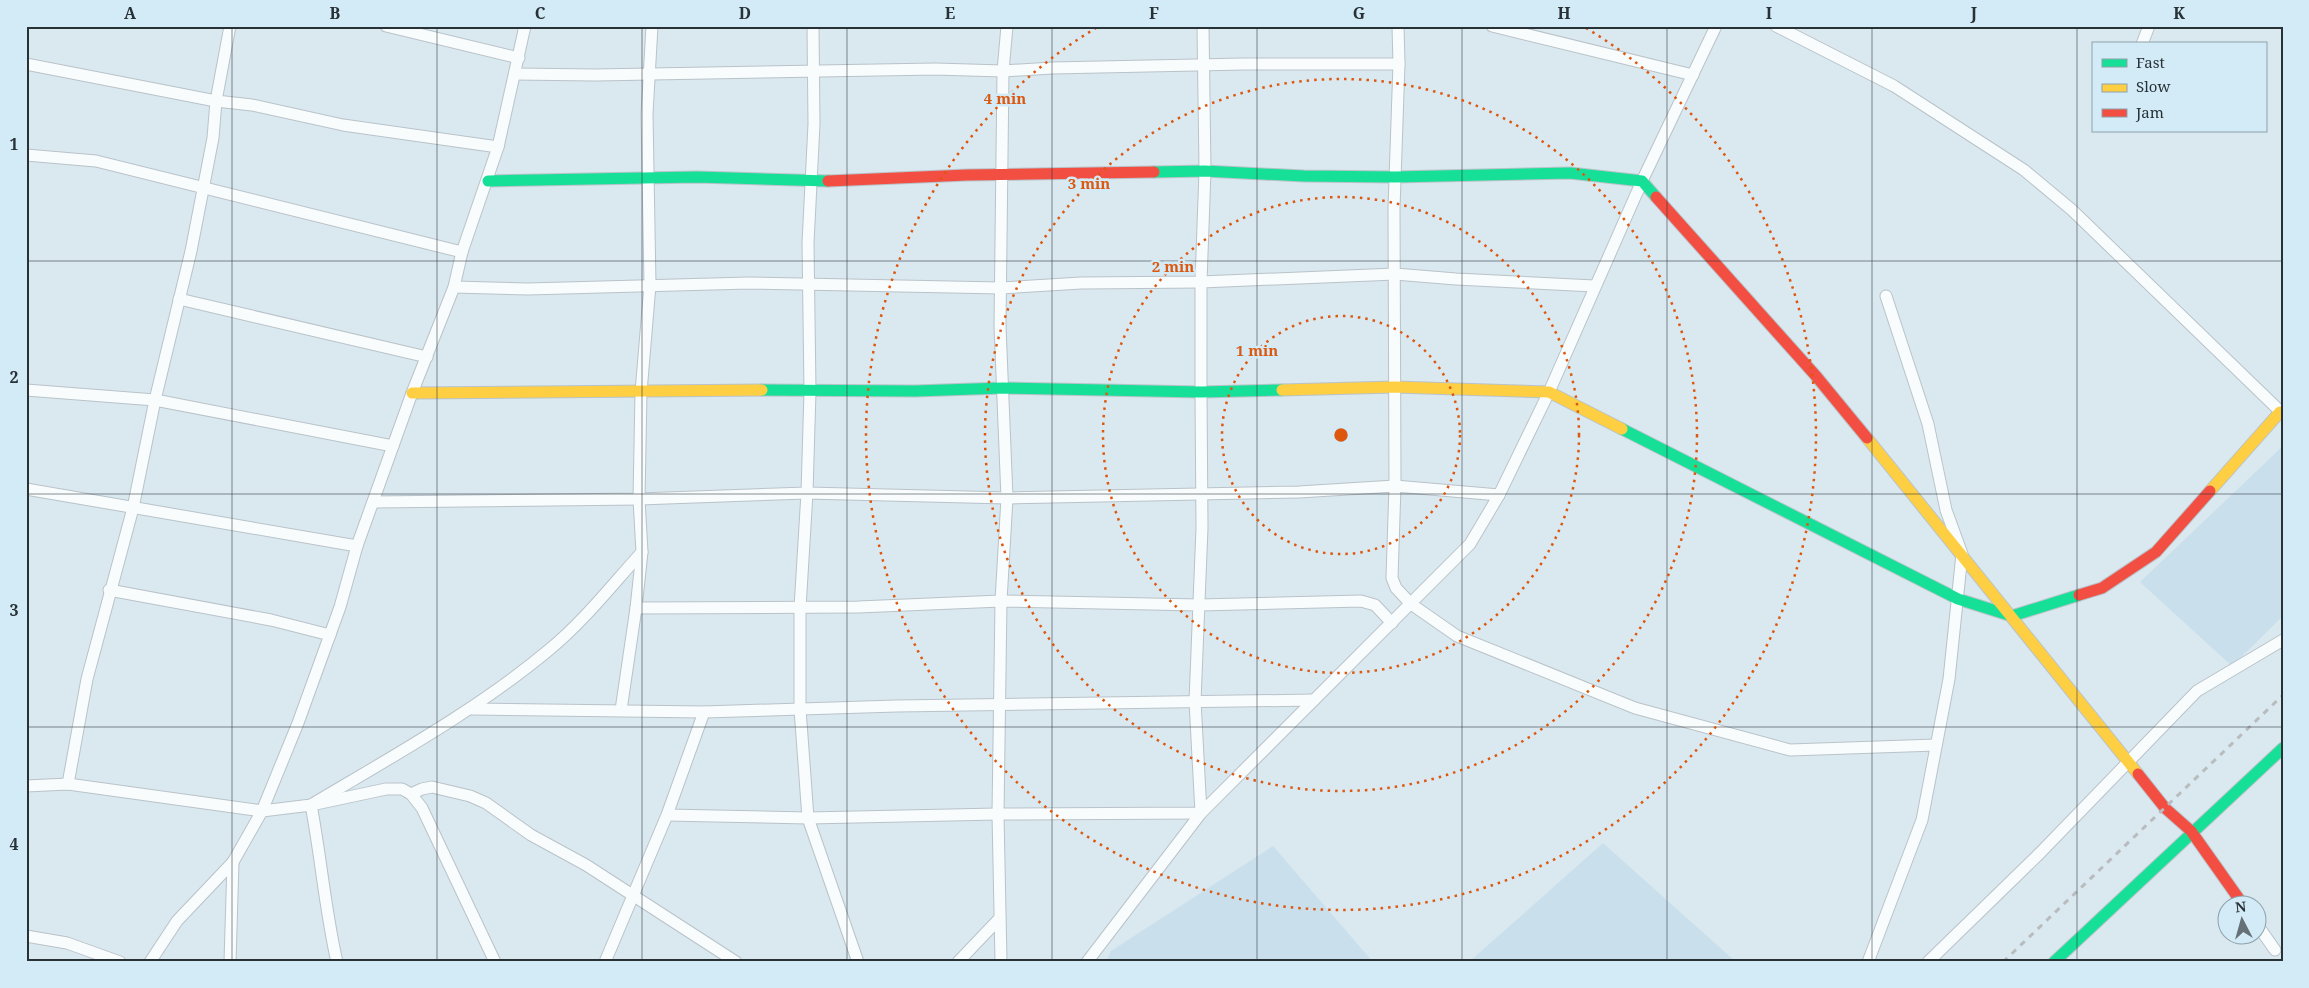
<svg xmlns="http://www.w3.org/2000/svg" width="2309" height="988" viewBox="0 0 2309 988" font-family="'Noto Serif',serif">
<style>
.built{fill:#c9e0ec}
.lines{fill:none;stroke-linecap:round;stroke-linejoin:round}
.street-casing{stroke:#b9c3c9;stroke-width:13}
.fast-casing{stroke:#b9c3c9;stroke-width:13}
.slow-casing{stroke:#b9c3c9;stroke-width:13}
.jam-casing{stroke:#b9c3c9;stroke-width:13}
.street{stroke:#f9fcfd;stroke-width:11}
.fast{stroke:#16e098;stroke-width:11}
.slow{stroke:#ffcf43;stroke-width:11}
.jam{stroke:#f24e42;stroke-width:11}
.rail{stroke:#b8bcbe;stroke-width:3;stroke-dasharray:6 6;stroke-linecap:butt}
.grid{fill:none;stroke:#283136;stroke-width:1;stroke-opacity:0.55}
.ring{fill:none;stroke:#de570e;stroke-width:2.5;stroke-dasharray:2.5 5}
.centre{fill:#de570e;stroke:#d2ebf7;stroke-width:2.5}
.ring-label{font-size:15px;text-anchor:middle;font-weight:bold;fill:#de570e;stroke:#d2ebf7;stroke-width:5;stroke-linejoin:round;paint-order:stroke}
.neatline{fill:none;stroke:#283136;stroke-width:2}
.grid-label{font-size:16px;text-anchor:middle;font-weight:bold;fill:#283136}
</style>
<rect width="100%" height="100%" fill="#dae8ef"/>
<g class="built">
<polygon points="2283,446 2283,616 2232,666 2140,582"/>
<polygon points="1603,843 1736,962 1469,962"/>
<polygon points="1273,846 1373,962 1106,962 1111,951"/>
</g>
<g class="lines">
<g class="street-casing">
<g id="street">
<polyline points="386,26 519,58"/>
<polyline points="813,26 814,124 808,243 810,391 807,493 800,608 800,709 808,818 858,962"/>
<polyline points="1398,26 1399,64 1394,208 1395,486 1392,578 1396,588 1411,604 1457,636 1635,708 1790,750 1936,745"/>
<polyline points="1492,26 1693,75"/>
<polyline points="1776,26 1894,86 2024,170 2072,210 2283,414"/>
<polyline points="2142,44 2149,26"/>
<polyline points="26,64 216,101 252,105 343,125 498,147"/>
<polyline points="515,74 595,75 935,69 1003,71 1052,68 1244,64 1399,64"/>
<polyline points="26,155 96,161 462,252"/>
<polyline points="454,287 528,289 749,283 1001,288 1081,283 1201,282 1395,274 1456,279 1594,286"/>
<polyline points="179,299 427,357"/>
<polyline points="26,390 155,400 393,446"/>
<polyline points="26,489 357,546"/>
<polyline points="374,502 639,499 807,493 1007,498 1299,492 1395,486 1499,495"/>
<polyline points="109,590 271,620 330,635"/>
<polyline points="636,608 858,607 1001,601 1199,605 1361,601 1375,605 1392,623"/>
<polyline points="472,709 704,712 896,706 1314,700"/>
<polyline points="621,710 636,608 642,552 639,499 641,392 650,285 647,114 652,26"/>
<polyline points="68,784 87,679 133,508 155,400 191,251 213,138 216,101 230,26"/>
<polyline points="26,786 68,784 262,811 311,805 386,789 402,789 411,794 422,808 495,962"/>
<polyline points="411,794 422,789 432,787 470,796 486,803 531,835 586,865 736,962"/>
<polyline points="667,815 808,818 998,814 1201,813 1195,701 1202,528 1201,392 1201,282 1205,171 1203,26"/>
<polyline points="2256,923 2275,950"/>
<polyline points="26,936 67,943 120,962"/>
<polyline points="150,962 177,921 233,862"/>
<polyline points="230,962 233,862 262,811 298,723 340,607 357,546 412,393 454,287 462,252 498,147 525,26"/>
<path d="M337,962C325,910 321,857 311,805C393,756 477,710 550,649C584,621 612,585 642,552"/>
<polyline points="605,962 667,815 704,712"/>
<polyline points="958,962 999,919"/>
<polyline points="1001,962 998,814 1001,601 1007,498 1000,326 1003,71 1007,26"/>
<polyline points="1087,962 1201,813 1470,544 1499,495 1549,392 1642,181 1716,26"/>
<polyline points="1868,962 1922,820 1949,679 1962,554 1946,510 1928,424 1886,296"/>
<polyline points="1928,962 2040,853 2197,691 2283,640"/>
</g>
</g>
<g class="fast-casing">
<g id="fast">
<polyline points="1154,172 1205,171 1304,176 1395,177 1570,173 1642,181 1656,197"/>
<polyline points="488,181 697,177 828,181"/>
<polyline points="762,390 915,391 1003,388 1201,392 1282,390"/>
<polyline points="1622,429 1958,599 2012,616 2079,595"/>
<polyline points="2054,962 2283,748"/>
</g>
</g>
<g class="slow-casing">
<g id="slow">
<polyline points="1282,390 1395,387 1549,392 1622,429"/>
<polyline points="412,393 762,390"/>
<polyline points="1867,438 2138,774"/>
<polyline points="2210,491 2280,412"/>
</g>
</g>
<g class="jam-casing">
<g id="jam">
<polyline points="828,181 967,175 1154,172"/>
<polyline points="1656,197 1816,376 1867,438"/>
<polyline points="2079,595 2102,588 2156,552 2210,491"/>
<polyline points="2138,774 2165,808 2191,831 2244,906"/>
</g>
</g>
<use href="#street" class="street"/>
<use href="#fast" class="fast"/>
<use href="#slow" class="slow"/>
<use href="#jam" class="jam"/>
<polyline class="rail" points="2003,962 2283,695"/>
</g>
<path class="grid" d="M232,26V962M437,26V962M642,26V962M847,26V962M1052,26V962M1257,26V962M1462,26V962M1667,26V962M1872,26V962M2077,26V962M26,261H2283M26,494H2283M26,727H2283"/>
<g class="ring">
<circle cx="1341" cy="435" r="119"/>
<circle cx="1341" cy="435" r="238"/>
<circle cx="1341" cy="435" r="356"/>
<path d="M1586 28A475 475 0 1 1 1096 28"/>
</g>
<circle cx="1341" cy="435" r="8" class="centre"/>
<g class="ring-label">
<text x="1005" y="104">4 min</text>
<text x="1089" y="189">3 min</text>
<text x="1173" y="272">2 min</text>
<text x="1257" y="356">1 min</text>
</g>
<rect width="2309" height="988" fill="none" stroke="#d2ebf7" stroke-width="55"/>
<rect x="2092" y="42" width="175" height="90" fill="#d2ebf7" stroke="#8ea1aa"/>
<rect x="2102" y="59" width="25" height="8" fill="#16e098" stroke="#8ea1aa"/>
<text x="2136" y="68" font-size="15" fill="#283136">Fast</text>
<rect x="2102" y="84" width="25" height="8" fill="#ffcf43" stroke="#8ea1aa"/>
<text x="2136" y="92" font-size="15" fill="#283136">Slow</text>
<rect x="2102" y="109" width="25" height="8" fill="#f24e42" stroke="#8ea1aa"/>
<text x="2136" y="118" font-size="15" fill="#283136">Jam</text>
<g transform="translate(2242 920) rotate(354)"><circle r="24" fill="#d2ebf7" stroke="#8ea1aa"/>
<path d="M0-4L9 19L0 12L-9 19Z" fill="#667177"/>
<text y="-8" font-size="14" font-weight="bold" text-anchor="middle" fill="#283136">N</text>
</g>
<rect x="28" y="28" width="2254" height="932" class="neatline"/>
<g class="grid-label">
<text x="130" y="19">A</text>
<text x="335" y="19">B</text>
<text x="540" y="19">C</text>
<text x="745" y="19">D</text>
<text x="950" y="19">E</text>
<text x="1154" y="19">F</text>
<text x="1359" y="19">G</text>
<text x="1564" y="19">H</text>
<text x="1769" y="19">I</text>
<text x="1974" y="19">J</text>
<text x="2179" y="19">K</text>
<text x="14" y="150">1</text>
<text x="14" y="383">2</text>
<text x="14" y="616">3</text>
<text x="14" y="850">4</text>
</g>
</svg>
